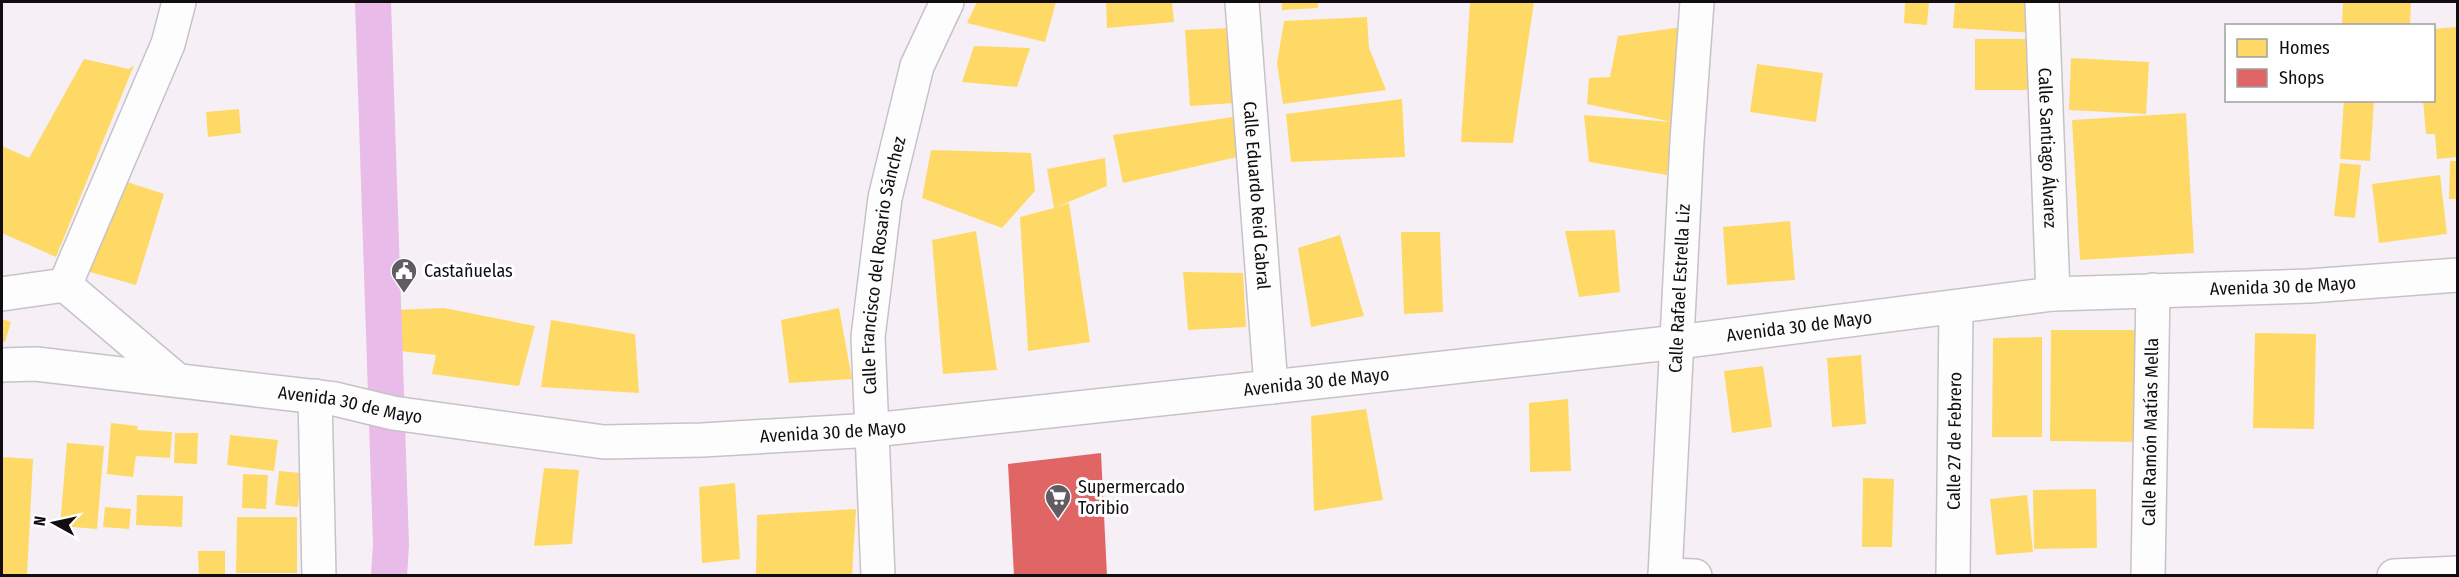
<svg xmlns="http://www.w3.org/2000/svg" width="2459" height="577" viewBox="0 0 2459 577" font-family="'Fira Sans Condensed',sans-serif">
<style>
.homes{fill:#ffd966}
.shops{fill:#e06666}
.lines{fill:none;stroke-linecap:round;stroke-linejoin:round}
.canal{stroke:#e9bbe9;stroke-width:36}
.street-casing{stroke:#c7c2c7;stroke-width:36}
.secondary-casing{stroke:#c7c2c7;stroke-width:36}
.street{stroke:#fefdfe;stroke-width:33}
.secondary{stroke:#fefdfe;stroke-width:33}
.labels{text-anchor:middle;stroke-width:6;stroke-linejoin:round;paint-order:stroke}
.street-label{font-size:18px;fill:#110d11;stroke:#fff}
.poi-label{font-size:18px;fill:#110d11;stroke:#fff;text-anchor:start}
</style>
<rect width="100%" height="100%" fill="#f6f0f6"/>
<g class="homes">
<polygon points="977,2 1056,2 1045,42 967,23"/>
<polygon points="1106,2 1172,2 1174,22 1107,28"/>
<polygon points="1282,2 1318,2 1318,8 1282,10"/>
<polygon points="1470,2 1534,2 1513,143 1461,142"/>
<polygon points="1905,2 1929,2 1927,25 1904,23"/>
<polygon points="1955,2 2037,2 2035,33 1953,28"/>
<polygon points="2343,2 2411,2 2410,26 2342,26"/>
<polygon points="1367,17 1369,48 1386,90 1283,104 1277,63 1284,21"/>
<polygon points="1683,27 1667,175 1589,162 1584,115 1672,122 1587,104 1589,78 1610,77 1618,36"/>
<polygon points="2457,27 2457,157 2437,159 2435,134 2426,134 2423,100 2434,100 2434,29"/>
<polygon points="1230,28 1235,103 1190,106 1185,30"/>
<polygon points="1975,39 2031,39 2030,90 1975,90"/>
<polygon points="974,46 1030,48 1017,87 962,82"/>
<polygon points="2071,58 2149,62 2146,114 2069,110"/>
<polygon points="84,59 129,69 134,65 56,257 2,233 2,146 29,158"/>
<polygon points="1757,64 1823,73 1816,122 1750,112"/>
<polygon points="1402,99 1405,157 1291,162 1286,114"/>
<polygon points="2344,100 2374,100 2370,161 2340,159"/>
<polygon points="239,109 241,133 208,137 206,112"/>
<polygon points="2186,113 2194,253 2080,260 2072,120"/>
<polygon points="1233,117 1237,157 1123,183 1113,135"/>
<polygon points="931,150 1031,153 1035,191 1002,228 922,198"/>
<polygon points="1105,158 1107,186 1054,208 1069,203 1090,342 1028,351 1020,217 1054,208 1047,169"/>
<polygon points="2450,161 2457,161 2457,199 2449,199"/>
<polygon points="2340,163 2361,165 2355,218 2334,216"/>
<polygon points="2440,175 2447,234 2379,243 2372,184"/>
<polygon points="115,178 164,194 136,285 90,272 110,206"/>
<polygon points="1790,221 1795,280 1727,285 1723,227"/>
<polygon points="1615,230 1620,292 1579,297 1565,231"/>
<polygon points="976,231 997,370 943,374 932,240"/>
<polygon points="1401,232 1440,232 1443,312 1404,314"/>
<polygon points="1340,235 1364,316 1311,327 1298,248"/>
<polygon points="1183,272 1243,273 1246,327 1188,330"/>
<polygon points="444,308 535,326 519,386 432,374 436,355 381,349 394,310"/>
<polygon points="839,308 852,379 789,383 781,320"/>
<polygon points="2,319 11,322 5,342 2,341"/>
<polygon points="551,320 635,334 639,393 541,387"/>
<polygon points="2051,330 2143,330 2142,442 2050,441"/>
<polygon points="2255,333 2316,334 2314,429 2253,428"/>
<polygon points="2042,337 2042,437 1992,437 1993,338"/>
<polygon points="1861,355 1866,424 1832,427 1827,358"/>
<polygon points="1763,366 1772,427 1732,433 1724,371"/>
<polygon points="1568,399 1571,471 1530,472 1529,403"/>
<polygon points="1366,409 1383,500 1314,511 1311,416"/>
<polygon points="111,423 138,426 137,430 172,432 170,458 136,456 133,477 107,474"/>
<polygon points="175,433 198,433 197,464 174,463"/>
<polygon points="230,435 278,440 274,471 227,465"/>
<polygon points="67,443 104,446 97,529 60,526"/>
<polygon points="2,457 33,459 27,576 2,576"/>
<polygon points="544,468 579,470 572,544 534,546"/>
<polygon points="279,471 301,473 298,507 275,505"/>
<polygon points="243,474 268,475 266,509 242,508"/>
<polygon points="1863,478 1894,479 1892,547 1862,547"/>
<polygon points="735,483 740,559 702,563 699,487"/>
<polygon points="2096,489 2097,548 2034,549 2033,490"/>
<polygon points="137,495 183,496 182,527 136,525"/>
<polygon points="2027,495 2033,552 1996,555 1990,499"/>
<polygon points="105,507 131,509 129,529 103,527"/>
<polygon points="856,509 852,576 756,576 757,515"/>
<polygon points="237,517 297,517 297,573 236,573"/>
<polygon points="198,551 225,551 225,576 199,576"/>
</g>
<polygon class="shops" points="1101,453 1107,576 1014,576 1008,464"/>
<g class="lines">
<polyline class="canal" points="373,2 391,544 389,576"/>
<g class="street-casing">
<g id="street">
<path id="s1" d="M1242,2L1271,387"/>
<path id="s2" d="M2042,2L2053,294"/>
<polyline points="65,285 168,44 179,2"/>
<polyline points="315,396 319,576"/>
<polyline points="1665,575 1695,576"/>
<path id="s3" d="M878,576L868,337L885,198L917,66L947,2"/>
<path id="s4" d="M1665,576L1687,141L1697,2"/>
<path id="s5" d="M1953,576L1956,308"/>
<path id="s6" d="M2148,576L2153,290"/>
<polyline points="2394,576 2458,573"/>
</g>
</g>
<g class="secondary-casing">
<g id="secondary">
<polyline points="2,294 65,285 177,380"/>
<path id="s7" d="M2,365L36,364L335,399L393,413L604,442L702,440L873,430L1271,387L1678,342L2053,294L2309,286L2458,275"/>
</g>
</g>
<use href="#street" class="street"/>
<use href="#secondary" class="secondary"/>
</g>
<defs>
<g id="civic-pin" transform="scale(1.35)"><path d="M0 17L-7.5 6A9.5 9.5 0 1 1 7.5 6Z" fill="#615c61" stroke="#fff"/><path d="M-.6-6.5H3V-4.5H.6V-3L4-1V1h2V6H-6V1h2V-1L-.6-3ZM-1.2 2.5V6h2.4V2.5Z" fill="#fff"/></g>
<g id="supermarket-pin" transform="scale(1.35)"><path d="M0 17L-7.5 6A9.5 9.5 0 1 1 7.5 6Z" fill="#615c61" stroke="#fff"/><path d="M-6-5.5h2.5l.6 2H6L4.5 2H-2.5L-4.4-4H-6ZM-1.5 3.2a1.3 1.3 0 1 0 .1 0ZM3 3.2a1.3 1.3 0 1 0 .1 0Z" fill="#fff"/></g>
</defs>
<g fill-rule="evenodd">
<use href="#civic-pin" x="404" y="271"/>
<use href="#supermarket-pin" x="1058" y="497"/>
</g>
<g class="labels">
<g class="street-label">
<text dy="6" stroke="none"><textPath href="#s2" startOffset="146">Calle Santiago Álvarez</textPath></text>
<text dy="6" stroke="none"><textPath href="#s1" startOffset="194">Calle Eduardo Reid Cabral</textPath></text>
<text dy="6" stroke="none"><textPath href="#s3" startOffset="312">Calle Francisco del Rosario Sánchez</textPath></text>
<text dy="6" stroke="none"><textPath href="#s7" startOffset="2295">Avenida 30 de Mayo</textPath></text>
<text dy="6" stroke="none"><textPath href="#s4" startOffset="288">Calle Rafael Estrella Liz</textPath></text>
<text dy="6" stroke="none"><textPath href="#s7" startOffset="1809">Avenida 30 de Mayo</textPath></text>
<text dy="6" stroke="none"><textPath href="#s7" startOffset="1323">Avenida 30 de Mayo</textPath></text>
<text dy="6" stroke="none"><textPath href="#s7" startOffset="351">Avenida 30 de Mayo</textPath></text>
<text dy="6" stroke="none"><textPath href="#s7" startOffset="837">Avenida 30 de Mayo</textPath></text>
<text dy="6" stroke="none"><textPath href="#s6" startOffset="144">Calle Ramón Matías Mella</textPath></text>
<text dy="6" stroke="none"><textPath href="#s5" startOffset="135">Calle 27 de Febrero</textPath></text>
</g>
<g class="poi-label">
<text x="424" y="277">Castañuelas</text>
<text x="1078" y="493">Supermercado<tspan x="1078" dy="21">Toribio</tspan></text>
</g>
</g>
<rect width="2459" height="577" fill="none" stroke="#110d11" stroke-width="6"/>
<rect x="2225" y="24" width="210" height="78" fill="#ffffff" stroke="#a09ea0" stroke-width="1.5"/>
<rect x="2237" y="39" width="30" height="18" fill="#ffd966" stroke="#a09ea0" stroke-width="1.5"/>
<text x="2279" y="54" font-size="18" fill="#110d11">Homes</text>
<rect x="2237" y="69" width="30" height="18" fill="#e06666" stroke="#a09ea0" stroke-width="1.5"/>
<text x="2279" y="84" font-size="18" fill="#110d11">Shops</text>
<g transform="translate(54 523) rotate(278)" stroke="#ffffff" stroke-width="4.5" paint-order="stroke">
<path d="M0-4.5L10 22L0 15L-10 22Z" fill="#110d11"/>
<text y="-9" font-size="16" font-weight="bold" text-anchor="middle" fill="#110d11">N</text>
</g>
</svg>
